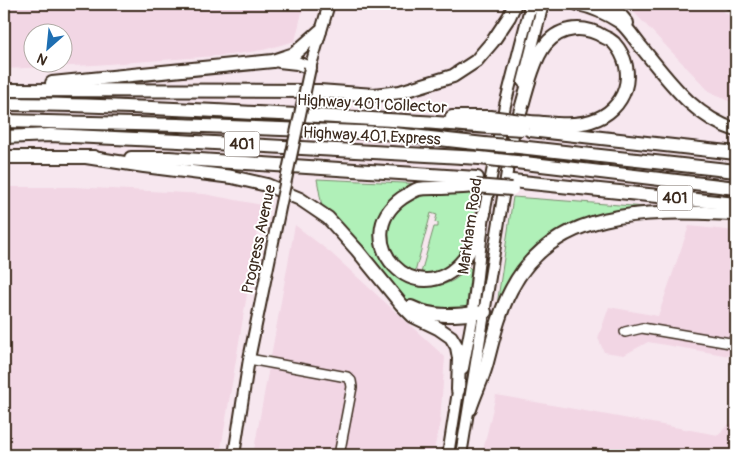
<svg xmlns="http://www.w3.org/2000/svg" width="740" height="459" viewBox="0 0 740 459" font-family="Pangolin,sans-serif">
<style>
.built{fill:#f2d6e4;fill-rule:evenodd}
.green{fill:#b0f0b8;stroke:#768d6b}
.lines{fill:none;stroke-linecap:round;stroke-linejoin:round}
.minor-casing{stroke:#3b2a1e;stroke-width:12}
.major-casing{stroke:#3b2a1e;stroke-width:14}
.highway-casing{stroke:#3b2a1e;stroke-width:16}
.minor{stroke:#fff;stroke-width:9}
.major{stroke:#fff;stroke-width:10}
.highway{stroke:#fff;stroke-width:12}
.major-bridge-casing{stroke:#3b2a1e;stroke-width:14;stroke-linecap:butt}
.highway-bridge-casing{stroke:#3b2a1e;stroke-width:16;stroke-linecap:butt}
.major-bridge{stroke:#fff;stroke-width:10}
.highway-bridge{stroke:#fff;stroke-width:12}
.labels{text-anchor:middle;stroke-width:4;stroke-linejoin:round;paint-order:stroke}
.shield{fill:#fff;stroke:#766a62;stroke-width:1}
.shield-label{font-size:15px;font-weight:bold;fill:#3b2a1e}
.street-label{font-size:16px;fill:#3b2a1e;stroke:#fff}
</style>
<rect width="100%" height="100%" fill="#f7e7ef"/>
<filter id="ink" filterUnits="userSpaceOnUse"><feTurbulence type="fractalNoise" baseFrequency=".02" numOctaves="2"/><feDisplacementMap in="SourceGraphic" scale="10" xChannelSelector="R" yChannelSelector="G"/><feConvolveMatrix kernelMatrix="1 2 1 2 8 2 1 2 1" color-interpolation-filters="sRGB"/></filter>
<g filter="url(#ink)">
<g class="built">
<path d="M4,4H304L295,41L263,50L230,55L94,65L4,69ZM62,32V62H32V32Z"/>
<polygon points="626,4 714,4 730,16 736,16 736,105 709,91"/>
<polygon points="4,187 74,187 204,194 262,205 220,455 4,455"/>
<polygon points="295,225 331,253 445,357 440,422 433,455 253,455"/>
<polygon points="689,226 736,231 736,357 648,342 624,355 604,352 598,338 609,307 658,316"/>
<polygon points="496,395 718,435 729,424 736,425 736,455 482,455"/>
</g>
<g class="green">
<path d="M317,179L425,184L397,199L381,255C384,260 387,267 392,272C408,289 434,291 454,280C460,276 465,271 469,267L471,269L466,312L432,309L412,305L394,289L322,207Z"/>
<path d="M478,193C474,219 470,254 444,269C437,273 429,272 421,273L434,227H438V223L435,222L437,215L431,213L414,276C406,272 403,268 398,260C395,256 391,252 389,247C381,228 397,208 413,200C431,190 458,194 478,193Z"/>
<polygon points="513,197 646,207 648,209 539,248 496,312"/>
</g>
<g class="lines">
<g class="minor-casing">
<g id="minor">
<polyline points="729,4 736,6"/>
<polyline points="625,332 642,328 736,344"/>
<polyline points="249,359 347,377 351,381 352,387 339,455"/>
</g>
</g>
<g class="major-casing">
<g id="major">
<polyline points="310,68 329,4"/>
<polyline points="523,82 543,4"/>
<polyline points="463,368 472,320 484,214 505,105 531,4"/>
<polyline points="234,455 249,359 281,203"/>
<polyline points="448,455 459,385"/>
<polyline points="461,455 515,123"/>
</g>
</g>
<g class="highway-casing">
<g id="highway">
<path d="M578,4C593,7 606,13 620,22C628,28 635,40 642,48C669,81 694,117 736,130"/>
<polyline points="611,4 627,23"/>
<polyline points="530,9 538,4"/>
<polyline points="279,61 297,63 310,68"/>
<polyline points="52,83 273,61 294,54 320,31"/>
<polyline points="4,90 319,91 374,95 400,92 453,76 476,61 493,41 509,17 515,4"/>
<path d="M4,104C81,104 158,108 235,112C320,116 404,120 489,127"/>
<polyline points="452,117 490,117"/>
<polyline points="4,121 178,125 385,133 484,144"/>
<path d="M515,130C523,106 531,62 546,44C561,26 585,25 604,37C607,38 611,40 614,43C639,71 626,111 591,121C572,127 549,123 530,122"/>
<polyline points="530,130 736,153"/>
<polyline points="4,137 50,135 179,141 480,158"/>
<polyline points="519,147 736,171"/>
<polyline points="4,157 94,157"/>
<polyline points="86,157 144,166 232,177 267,185 300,199 328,218 357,250 401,304 413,316 438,328 451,337 457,347 459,358 458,390"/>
<polyline points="131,158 169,158 477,178"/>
<polyline points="516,162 736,188"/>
<polyline points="512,181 736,204"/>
<path d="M476,186C462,187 448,188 434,188C429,188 423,188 418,189C413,191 407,195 402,198C346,238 416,318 464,259C474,246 479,228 484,214"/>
<path d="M411,307C435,319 460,315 485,312"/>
<path d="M470,409C475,394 482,380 486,366C493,340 498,315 511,290C555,204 654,211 736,214"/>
</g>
</g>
<use href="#minor" class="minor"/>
<use href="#major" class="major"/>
<use href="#highway" class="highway"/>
<g class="major-bridge-casing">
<polyline id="major-bridge" points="281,203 310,68"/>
</g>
<g class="highway-bridge-casing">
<g id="highway-bridge">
<polyline points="490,117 530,122"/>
<polyline points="489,127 523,129"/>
<polyline points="484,144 519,147"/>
<polyline points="480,158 516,162"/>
<polyline points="476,186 512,189"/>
</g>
</g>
<use href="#major-bridge" class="major-bridge"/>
<use href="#highway-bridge" class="highway-bridge"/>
</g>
</g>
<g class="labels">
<g class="shield">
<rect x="224.5" y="131.5" width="35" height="25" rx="4"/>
<rect x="657.5" y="185.5" width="35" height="25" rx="4"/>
</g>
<g class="shield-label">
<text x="242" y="149">401</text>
<text x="675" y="203">401</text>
</g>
<g class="street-label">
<text transform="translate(372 103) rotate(3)" y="6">Highway 401 Collector</text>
<text transform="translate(372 135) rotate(3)" y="6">Highway 401 Express</text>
<text transform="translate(469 226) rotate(-82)" y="6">Markham Road</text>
<text transform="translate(258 239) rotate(-78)" y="6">Progress Avenue</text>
</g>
</g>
<rect width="740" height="459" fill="none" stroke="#fff" stroke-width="20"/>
<rect x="10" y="10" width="720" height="439" fill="none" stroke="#3b2a1e" stroke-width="2" filter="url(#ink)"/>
<g transform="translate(48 48) rotate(207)"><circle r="24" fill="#ffffff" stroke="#b1aaa5"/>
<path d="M0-4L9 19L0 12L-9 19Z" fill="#1f6fb2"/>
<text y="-8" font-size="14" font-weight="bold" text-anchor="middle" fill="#3b2a1e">N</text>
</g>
</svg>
